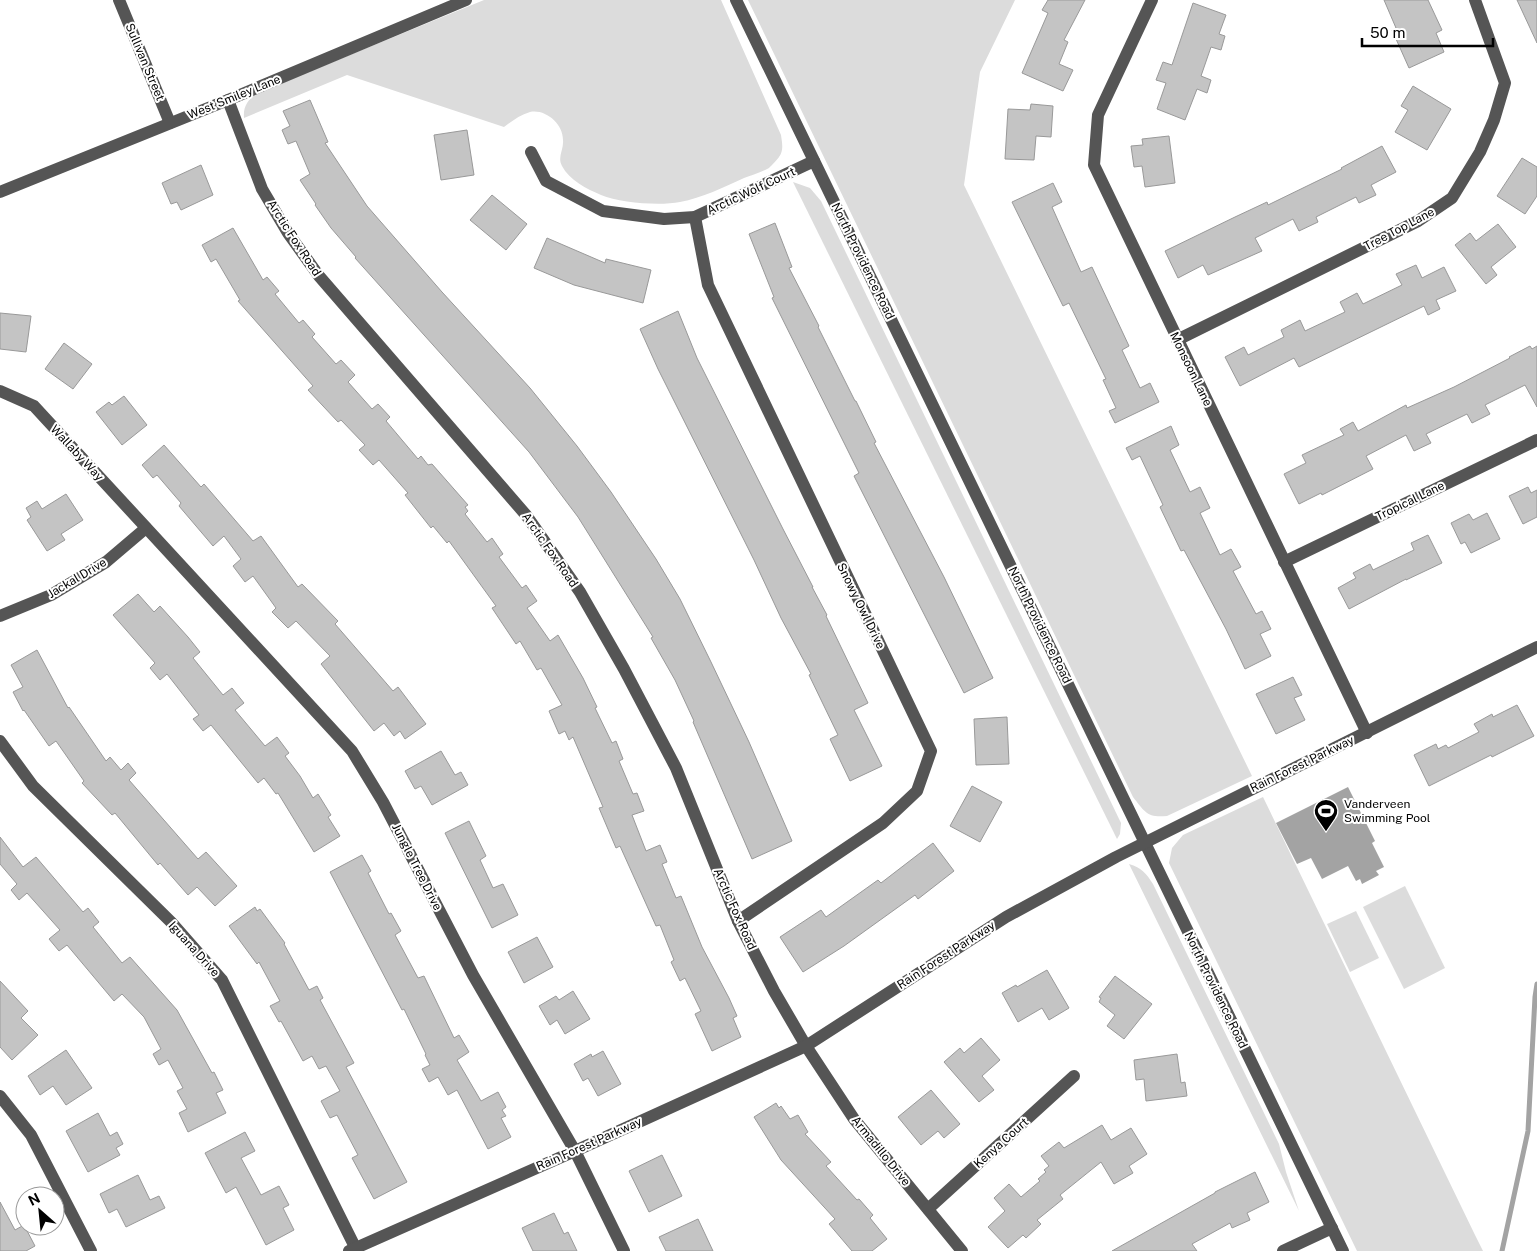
<svg xmlns="http://www.w3.org/2000/svg" width="1537" height="1251" viewBox="0 0 1537 1251" font-family="'Public Sans',sans-serif">
<style>
.green{fill:#dcdcdc}
.water{fill:#a3a3a3}
.lines{fill:none;stroke-linecap:round;stroke-linejoin:round}
.stream{stroke:#a3a3a3;stroke-width:5}
.building{fill:#c4c4c4;stroke:#999}
.minor{stroke:#555;stroke-width:12}
.labels{text-anchor:middle;stroke-width:4;stroke-linejoin:round;paint-order:stroke}
.street-label{font-size:12px;fill:#000;stroke:#fff}
.poi-label{font-size:12px;fill:#000;stroke:#fff;text-anchor:start}
</style>
<rect width="100%" height="100%" fill="#fff"/>
<g class="green">
<path d="M484,0H721L781,135C782,143 784,150 779,157C777,160 772,165 769,168C762,172 752,175 744,178C724,187 702,198 680,202C660,206 620,203 601,195C587,189 569,180 562,166C557,157 564,150 563,140C563,124 546,109 530,112C520,115 512,121 504,127L347,75L244,118C243,106 248,100 257,93Z"/>
<path d="M748,0H1015L980,72L964,185L1252,776L1167,816C1147,818 1145,812 1133,797Z"/>
<polygon points="793,182 810,188 821,201 1121,823 1120,834 1117,839"/>
<polygon points="1263,797 1475,1235 1483,1251 1357,1251 1169,863 1172,848 1183,835"/>
<path d="M1129,864C1142,868 1146,873 1153,884L1279,1144L1286,1172L1299,1211Z"/>
<polygon points="1405,886 1445,968 1404,989 1363,907"/>
<polygon points="1356,911 1379,958 1350,972 1327,924"/>
</g>
<polygon class="water" points="1348,787 1375,841 1372,843 1384,867 1376,871 1379,875 1362,884 1360,879 1356,881 1348,866 1322,879 1311,858 1297,864 1276,823"/>
<g class="lines">
<polyline class="stream" points="1502,1251 1528,1131 1535,997 1537,984"/>
</g>
<g class="building">
<polygon points="1048,0 1085,0 1064,40 1068,42 1059,64 1073,70 1063,91 1022,73 1048,13 1042,10"/>
<polygon points="1384,0 1428,0 1442,30 1436,33 1444,52 1409,68 1392,30 1396,28"/>
<polygon points="1517,0 1537,0 1537,43"/>
<polygon points="1193,3 1226,15 1219,34 1225,36 1221,50 1211,47 1201,76 1211,80 1207,93 1197,89 1185,120 1157,109 1166,83 1156,80 1163,62 1172,65"/>
<polygon points="1413,86 1451,109 1427,150 1395,132 1408,110 1401,106"/>
<polygon points="310,100 328,142 325,143 367,206 442,292 530,388 577,446 611,492 656,559 680,599 711,662 749,742 792,841 752,859 693,722 694,721 675,680 651,638 653,637 578,517 529,452 355,258 356,257 331,228 315,205 316,204 300,180 310,174 296,141 288,144 282,130 290,126 283,111"/>
<polygon points="1031,104 1053,106 1051,137 1036,136 1034,160 1005,159 1008,109 1030,110"/>
<polygon points="467,130 474,175 441,180 434,135"/>
<polygon points="1169,136 1175,183 1145,187 1142,166 1134,167 1131,146 1143,145 1142,139"/>
<polygon points="1382,146 1396,172 1371,185 1376,195 1359,203 1356,197 1316,217 1318,222 1299,231 1293,219 1255,238 1262,251 1208,275 1203,265 1178,278 1165,251 1235,217 1267,202 1268,205 1342,169 1341,168"/>
<polygon points="1522,158 1537,167 1537,196 1525,214 1497,196"/>
<polygon points="201,165 213,195 181,210 177,202 171,204 162,183"/>
<polygon points="1053,183 1062,202 1052,207 1081,272 1092,267 1129,346 1122,350 1140,388 1150,383 1159,402 1115,423 1109,411 1116,408 1103,380 1106,379 1069,303 1063,306 1012,202"/>
<polygon points="492,195 527,224 506,250 470,220"/>
<polygon points="775,223 792,267 789,268 819,326 818,327 855,401 856,401 876,442 874,443 944,577 993,678 964,693 854,476 859,473 772,298 774,297 749,234"/>
<polygon points="1498,224 1516,247 1491,267 1497,275 1486,284 1455,245 1470,233 1476,241"/>
<polygon points="233,228 263,280 267,277 279,291 275,294 299,323 303,320 315,334 312,337 336,364 341,360 355,375 348,382 372,409 378,404 390,417 386,421 418,459 421,456 428,465 432,464 468,505 465,507 468,511 465,514 487,542 492,538 503,554 499,557 522,588 526,585 537,601 527,608 550,641 558,635 583,678 597,707 595,708 612,743 616,741 623,759 619,761 633,794 637,793 644,811 632,815 646,851 660,845 667,862 662,864 676,898 681,896 702,947 729,998 737,1016 733,1018 741,1037 712,1051 695,1014 701,1011 685,978 680,981 671,962 674,960 660,925 656,926 620,846 616,848 599,808 603,807 573,737 569,740 565,731 559,734 549,711 562,705 541,668 537,670 520,641 516,644 492,608 496,606 449,541 447,543 433,526 431,528 405,495 408,493 379,460 373,465 359,450 365,445 341,420 338,422 308,390 313,386 238,301 240,300 216,259 211,262 202,245"/>
<polygon points="547,238 605,263 606,259 651,270 643,303 574,285 534,268"/>
<polygon points="1416,265 1422,278 1444,267 1456,291 1436,300 1440,309 1428,315 1424,306 1299,367 1294,358 1240,386 1225,357 1244,347 1248,355 1284,337 1281,330 1300,320 1305,331 1345,312 1340,302 1357,293 1363,304 1402,285 1396,274"/>
<polygon points="678,311 697,358 783,529 813,587 812,587 827,615 826,616 868,703 854,710 882,766 850,781 830,739 838,735 809,675 811,674 781,618 754,560 658,369 640,329"/>
<polygon points="0,313 31,316 26,352 0,349"/>
<polygon points="64,343 92,364 73,389 45,369"/>
<polygon points="1530,346 1532,349 1537,346 1537,407 1525,385 1485,405 1490,414 1472,423 1467,414 1426,434 1431,443 1414,451 1406,435 1366,456 1373,469 1322,495 1321,493 1299,504 1284,474 1306,463 1302,455 1344,435 1340,429 1353,422 1358,431 1406,405 1407,408 1454,387 1510,358 1509,357"/>
<polygon points="124,396 147,425 122,445 96,412 109,402 112,405"/>
<polygon points="1171,426 1179,445 1170,450 1190,492 1200,487 1210,508 1200,513 1220,555 1231,549 1241,567 1233,571 1256,614 1262,611 1271,629 1260,634 1271,656 1245,669 1226,629 1184,550 1181,551 1160,507 1163,505 1140,456 1132,460 1126,448"/>
<polygon points="164,445 201,487 204,484 253,541 261,536 298,587 302,584 338,621 335,624 393,691 398,687 426,724 405,739 400,731 394,736 384,723 374,731 321,664 330,656 296,621 288,628 272,612 276,608 253,576 245,582 233,566 241,559 224,536 213,546 179,506 181,503 157,475 153,478 142,465"/>
<polygon points="1528,487 1531,493 1537,490 1537,517 1523,524 1509,496"/>
<polygon points="66,494 83,520 61,534 65,540 47,551 27,520 31,517 26,508 37,501 42,509"/>
<polygon points="1487,513 1500,539 1471,553 1465,542 1461,544 1451,523 1469,514 1473,520"/>
<polygon points="1428,535 1442,563 1406,580 1406,579 1349,609 1338,588 1356,578 1353,573 1370,564 1373,570 1414,550 1411,543"/>
<polygon points="138,594 154,612 160,606 188,637 200,652 193,658 223,695 232,688 244,703 235,710 265,746 277,737 289,753 285,756 300,776 313,798 318,794 331,815 328,817 340,836 314,852 278,793 276,794 264,778 258,783 211,725 203,731 193,719 199,715 167,674 160,680 150,668 155,663 113,615"/>
<polygon points="37,650 68,708 69,707 106,761 110,757 121,770 128,763 136,773 129,780 198,859 206,852 237,886 215,906 197,887 188,895 160,863 158,865 115,813 112,815 82,783 84,781 56,741 49,746 24,710 23,711 13,692 23,687 11,665"/>
<polygon points="1293,677 1302,695 1294,698 1305,720 1276,734 1256,694"/>
<polygon points="1517,705 1534,736 1492,757 1491,755 1429,786 1414,755 1436,744 1438,749 1446,745 1448,748 1479,732 1474,724 1492,714 1493,717"/>
<polygon points="1007,717 1009,764 976,765 974,719"/>
<polygon points="441,751 455,775 461,772 468,785 432,805 421,786 415,789 405,771"/>
<polygon points="972,786 1002,802 980,842 950,826"/>
<polygon points="469,821 486,856 480,860 493,888 503,884 518,915 492,928 445,833"/>
<polygon points="0,837 23,867 36,857 83,912 88,908 99,922 93,927 122,963 130,957 177,1010 212,1073 214,1072 223,1090 216,1093 226,1113 188,1132 179,1113 187,1109 177,1091 183,1088 168,1060 159,1065 153,1054 161,1049 144,1017 122,994 114,1001 67,945 59,951 49,939 60,930 27,893 19,900 11,890 17,884 0,864"/>
<polygon points="933,843 954,871 918,899 915,895 844,946 803,972 780,937 821,910 826,917 878,880 881,883"/>
<polygon points="362,855 371,871 368,873 389,914 391,913 401,931 395,935 418,978 424,976 454,1038 459,1035 469,1052 457,1060 481,1101 498,1092 506,1107 502,1110 506,1116 501,1118 511,1137 488,1149 457,1090 448,1095 438,1077 429,1082 422,1069 430,1065 425,1055 426,1054 404,1009 402,1010 330,872"/>
<polygon points="255,907 257,911 260,909 285,943 284,944 309,990 317,986 323,998 320,1000 354,1063 346,1067 407,1182 374,1199 352,1158 358,1155 337,1115 330,1118 321,1101 340,1091 326,1066 319,1069 312,1056 303,1061 281,1021 279,1022 270,1006 280,1001 259,962 257,964 229,926"/>
<polygon points="537,937 553,967 524,983 508,952"/>
<polygon points="1047,970 1069,1008 1049,1020 1042,1008 1018,1022 1002,993 1016,985 1017,987"/>
<polygon points="1115,976 1152,1004 1124,1039 1107,1026 1115,1015 1099,1002 1101,998 1099,997"/>
<polygon points="0,981 28,1011 21,1018 38,1035 12,1060 0,1047"/>
<polygon points="573,991 590,1019 565,1034 557,1020 550,1025 539,1006 556,996 559,1000"/>
<polygon points="981,1038 1000,1060 982,1076 994,1090 979,1102 944,1062 960,1048 964,1053"/>
<polygon points="66,1050 92,1088 66,1105 53,1086 40,1095 28,1076"/>
<polygon points="603,1051 621,1084 598,1096 588,1078 583,1081 574,1064 591,1054 592,1057"/>
<polygon points="1177,1054 1181,1083 1185,1082 1187,1096 1146,1101 1144,1079 1136,1080 1134,1060"/>
<polygon points="931,1090 960,1124 944,1138 938,1131 921,1145 898,1117"/>
<polygon points="776,1103 779,1108 781,1106 790,1119 798,1115 808,1132 805,1134 831,1162 826,1166 857,1200 859,1199 873,1215 870,1218 887,1239 872,1251 852,1251 829,1224 835,1219 781,1160 754,1117"/>
<polygon points="98,1113 110,1136 117,1132 123,1144 116,1148 120,1155 88,1172 66,1131"/>
<polygon points="1102,1125 1111,1140 1131,1128 1147,1154 1129,1166 1133,1173 1114,1184 1101,1162 1060,1195 1063,1199 1037,1220 1041,1224 1026,1238 1023,1235 1008,1248 988,1227 1005,1211 994,1198 1009,1184 1021,1197 1040,1181 1038,1179 1046,1172 1044,1170 1049,1166 1041,1156 1059,1142 1064,1148"/>
<polygon points="245,1132 255,1151 241,1158 261,1195 279,1186 289,1205 283,1208 294,1230 266,1245 236,1187 226,1193 205,1153"/>
<polygon points="662,1155 682,1196 649,1212 629,1171"/>
<polygon points="1255,1172 1269,1202 1247,1213 1250,1220 1232,1228 1230,1223 1192,1244 1197,1251 1112,1251 1215,1193 1215,1192"/>
<polygon points="138,1175 150,1200 159,1196 165,1208 126,1227 117,1209 109,1213 100,1194"/>
<polygon points="0,1202 15,1230 24,1225 35,1246 26,1251 0,1251"/>
<polygon points="554,1213 564,1234 568,1232 577,1251 533,1251 522,1228"/>
<polygon points="698,1219 713,1251 666,1251 659,1237"/>
</g>
<g class="lines">
<g class="minor">
<polyline points="119,0 170,123"/>
<polyline points="736,0 1343,1251"/>
<polyline points="1152,0 1098,115 1094,165 1367,733"/>
<polyline points="228,100 262,189 288,233 319,276 526,515 580,592 624,669 676,768 738,921 774,991 806,1046 854,1119 962,1251"/>
<polyline points="531,152 546,181 603,211 664,219 695,217 814,161"/>
<polyline points="0,192 228,100 466,0"/>
<polyline points="695,217 708,285 931,751 917,791 883,823 738,921"/>
<polyline points="1177,340 1418,221 1452,198 1480,152 1494,120 1505,83 1475,0"/>
<polyline points="0,391 34,406 352,751 383,802 473,975 575,1151 624,1251"/>
<polyline points="1284,562 1537,440"/>
<polyline points="0,616 51,595 106,562 146,528"/>
<polyline points="0,741 33,786 171,922 222,980 357,1251"/>
<polyline points="0,1096 31,1135 91,1251"/>
<polyline points="928,1209 1074,1076"/>
<polyline points="349,1251 575,1151 806,1046 1006,917 1116,857 1537,647"/>
<polyline points="1283,1251 1332,1228"/>
</g>
</g>
<defs>
<g id="stadium-pin" transform="scale(1.25)"><path d="M0 17L-7.5 6A9.5 9.5 0 1 1 7.5 6Z" fill="#000" stroke="#fff"/><path d="M0-5a6.5 5 0 1 0 0 10a6.5 5 0 1 0 0-10ZM-3.5-1.8h7v3.6h-7Z" fill="#fff"/></g>
</defs>
<g fill-rule="evenodd">
<use href="#stadium-pin" x="1326" y="811"/>
</g>
<g class="labels">
<g class="street-label">
<text transform="translate(145 62) rotate(67)" y="4">Sullivan Street</text>
<text transform="translate(234 97) rotate(-22)" y="4">West Smiley Lane</text>
<text transform="translate(751 191) rotate(-25)" y="4">Arctic Wolf Court</text>
<text transform="translate(1399 229) rotate(-28)" y="4">Tree Top Lane</text>
<text transform="translate(294 238) rotate(57)" y="4">Arctic Fox Road</text>
<text transform="translate(863 261) rotate(64)" y="4">North Providence Road</text>
<text transform="translate(1191 369) rotate(64)" y="4">Monsoon Lane</text>
<text transform="translate(77 453) rotate(47)" y="4">Wallaby Way</text>
<text transform="translate(1410 501) rotate(-26)" y="4">Tropical Lane</text>
<text transform="translate(550 550) rotate(55)" y="4">Arctic Fox Road</text>
<text transform="translate(77 578) rotate(-31)" y="4">Jackal Drive</text>
<text transform="translate(861 606) rotate(64)" y="4">Snowy Owl Drive</text>
<text transform="translate(1040 625) rotate(64)" y="4">North Providence Road</text>
<text transform="translate(1302 764) rotate(-26)" y="4">Rain Forest Parkway</text>
<text transform="translate(417 867) rotate(63)" y="4">Jungle Tree Drive</text>
<text transform="translate(735 909) rotate(66)" y="4">Arctic Fox Road</text>
<text transform="translate(194 949) rotate(48)" y="4">Iguana Drive</text>
<text transform="translate(946 955) rotate(-33)" y="4">Rain Forest Parkway</text>
<text transform="translate(1216 990) rotate(64)" y="4">North Providence Road</text>
<text transform="translate(1001 1143) rotate(-42)" y="4">Kenya Court</text>
<text transform="translate(589 1144) rotate(-24)" y="4">Rain Forest Parkway</text>
<text transform="translate(881 1151) rotate(51)" y="4">Armadillo Drive</text>
</g>
<g class="poi-label">
<text x="1344" y="808">Vanderveen<tspan x="1344" dy="14">Swimming Pool</tspan></text>
</g>
</g>
<g transform="translate(40 1211) rotate(333)"><circle r="24" fill="#ffffff" stroke="#999999"/>
<path d="M0-4L9 19L0 12L-9 19Z" fill="#000000"/>
<text y="-8" font-size="14" font-weight="bold" text-anchor="middle" fill="#000000">N</text>
</g>
<path d="M1362 38v8h131v-8" fill="none" stroke="#000000" stroke-width="2.5"/>
<text x="1370" y="38" font-size="15" fill="#000000" stroke="#ffffff" stroke-width="4" paint-order="stroke">50 m</text>
</svg>
